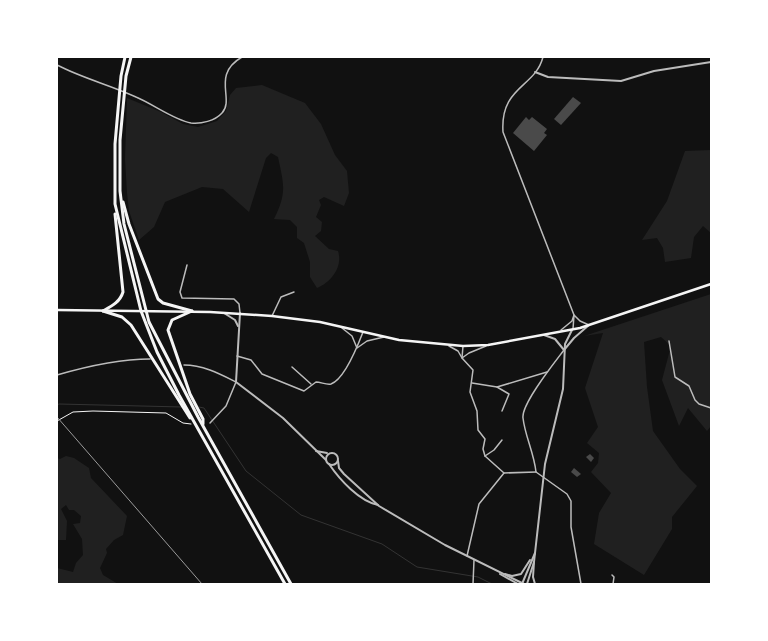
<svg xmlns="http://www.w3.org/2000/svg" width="768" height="641" viewBox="0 0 768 641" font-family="'Exo 2',sans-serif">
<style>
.green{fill:#202020}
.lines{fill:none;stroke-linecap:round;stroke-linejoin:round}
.stream{stroke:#333;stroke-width:1}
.building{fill:#4a4a4a}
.path{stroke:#f5f5f5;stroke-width:1}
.minor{stroke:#bcbcbc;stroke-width:1.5}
.tertiary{stroke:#bcbcbc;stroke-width:2}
.secondary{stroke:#f5f5f5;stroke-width:2.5}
.trunk{stroke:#f5f5f5;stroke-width:3}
.rail{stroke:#9a9a9a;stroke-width:1}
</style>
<rect width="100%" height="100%" fill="#111"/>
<g class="green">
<path d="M262,85L305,103L321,124L335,155L347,171L349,193L344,206L324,197L319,200L321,205L316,217L322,222L321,231L315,236L329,249L338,251C343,266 332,282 317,288L310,277V262L304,243L297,238V227L290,220L274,219C287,193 284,185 278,157L271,153L266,158L249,212L223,189L202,187L165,202L154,227L139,240L129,211L127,193L125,159L127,98L161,112L183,124L198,127L217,121L226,111L230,95L236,88Z"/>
<polygon points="711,150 711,233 703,226 694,237 691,258 665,262 663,248 657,238 642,240 667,201 685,151"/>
<polygon points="711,294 711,426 707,431 688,408 679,426 662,380 671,346 661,337 644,342 647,387 653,431 680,469 697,486 672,517 672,529 644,575 594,544 599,513 611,493 591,472 598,463 599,453 587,443 598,427 585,388 603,333 584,336"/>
<polygon points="66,456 74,458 89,468 91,478 127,516 123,535 114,540 106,549 107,553 100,568 103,575 118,584 57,584 57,568 73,572 76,563 83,555 82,539 73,524 80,523 81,516 74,510 69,510 66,505 61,509 67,521 66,540 57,540 57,458 60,459"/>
</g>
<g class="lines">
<g class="stream">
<polyline points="57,405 59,404 182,407"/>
<polyline points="199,407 204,408 246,471 301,515 382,544 417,567 478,577 492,584"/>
</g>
</g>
<g class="building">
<polygon points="573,97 581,103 561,125 554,119"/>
<polygon points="526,117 529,120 532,117 547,129 544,133 547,135 534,151 513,133"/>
<polygon points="590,454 594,458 591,462 586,457"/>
<polygon points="574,468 581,474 577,477 571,472"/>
</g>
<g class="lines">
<polyline class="path" points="57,421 73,412 93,411 166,413 183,423 191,424"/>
<g class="minor">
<path d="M543,57C535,88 500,86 503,132L574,315L573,329"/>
<path d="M57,65C82,78 110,85 136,97C153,104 174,120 191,123C201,124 215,121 222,113C235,99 211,75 242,57"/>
<polyline points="187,265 180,292 182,298 234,299 239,304 240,313"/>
<polyline points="272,316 281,297 294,292"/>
<polyline points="342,328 352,336 357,348 367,341 384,337"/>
<polyline points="561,330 572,321 574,315 580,321 589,325"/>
<polyline points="669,341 675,377 689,386 695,400 699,404 711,408"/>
<polyline points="449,346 458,351 462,358 469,353 486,346"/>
<polyline points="463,346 462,358 473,370 470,392 477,411 478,430 485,439 483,449 485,456 504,473 479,504 467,556"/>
<path d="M564,350C555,362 521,404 523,418C525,436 534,453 536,472L567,494L571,501V527L581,584"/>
<path d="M237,356L251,360L262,374L304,391L316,382C321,382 326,385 331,384C345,379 358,345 363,332"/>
<path d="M184,365C203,365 220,374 236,382L226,406L210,423"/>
<polyline points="292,367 311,384"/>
<path d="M57,375C88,366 118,359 150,359"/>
<polyline points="472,383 497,387 547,372"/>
<polyline points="497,387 509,394 502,411"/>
<polyline points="485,456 494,450 502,440"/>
<polyline points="504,473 536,472"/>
<polyline points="612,575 614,577 613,584"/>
<polyline points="473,584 474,560"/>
</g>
<g class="tertiary">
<polyline points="535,72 548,77 621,81 654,71 711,62"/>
<polyline points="224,313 235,320 238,326"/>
<polyline points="240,313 236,382 283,418 326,460"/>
<polyline points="544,335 555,339 564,350 574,338 589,325"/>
<polyline points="316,451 327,453"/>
<circle cx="332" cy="459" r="6"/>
<polyline points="338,461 339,468 344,474 379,506 445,545 524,584"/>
<path d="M329,464C340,480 359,501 378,505"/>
<polyline points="534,562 533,577 535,584"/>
<polyline points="500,574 518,584"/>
<polyline points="505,574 512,576 521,574 530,560"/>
<polyline points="522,584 535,553"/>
<polyline points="527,584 534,562 545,464 563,389 565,344 572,330"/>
</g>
<polyline class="secondary" points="57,310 210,312 272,316 320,322 399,340 463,346 488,345 580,328 711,284"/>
<g class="trunk">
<polyline points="125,57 121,76 115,144 115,204 141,311 157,352 179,395 285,584"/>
<polyline points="131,57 126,76 120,140 120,191 124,224 149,322 198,417 291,584"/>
<polyline points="123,202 129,224 158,299 163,303 192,311"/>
<polyline points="103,311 122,317 131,325 190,418"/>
<path d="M103,311C112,306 120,302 123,292L115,214"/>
<polyline points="192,311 172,320 168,330 190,394 203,419 203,424"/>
</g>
<polyline class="rail" points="57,417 202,584"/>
</g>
<rect width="768" height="641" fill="none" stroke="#ffffff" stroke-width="116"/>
</svg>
